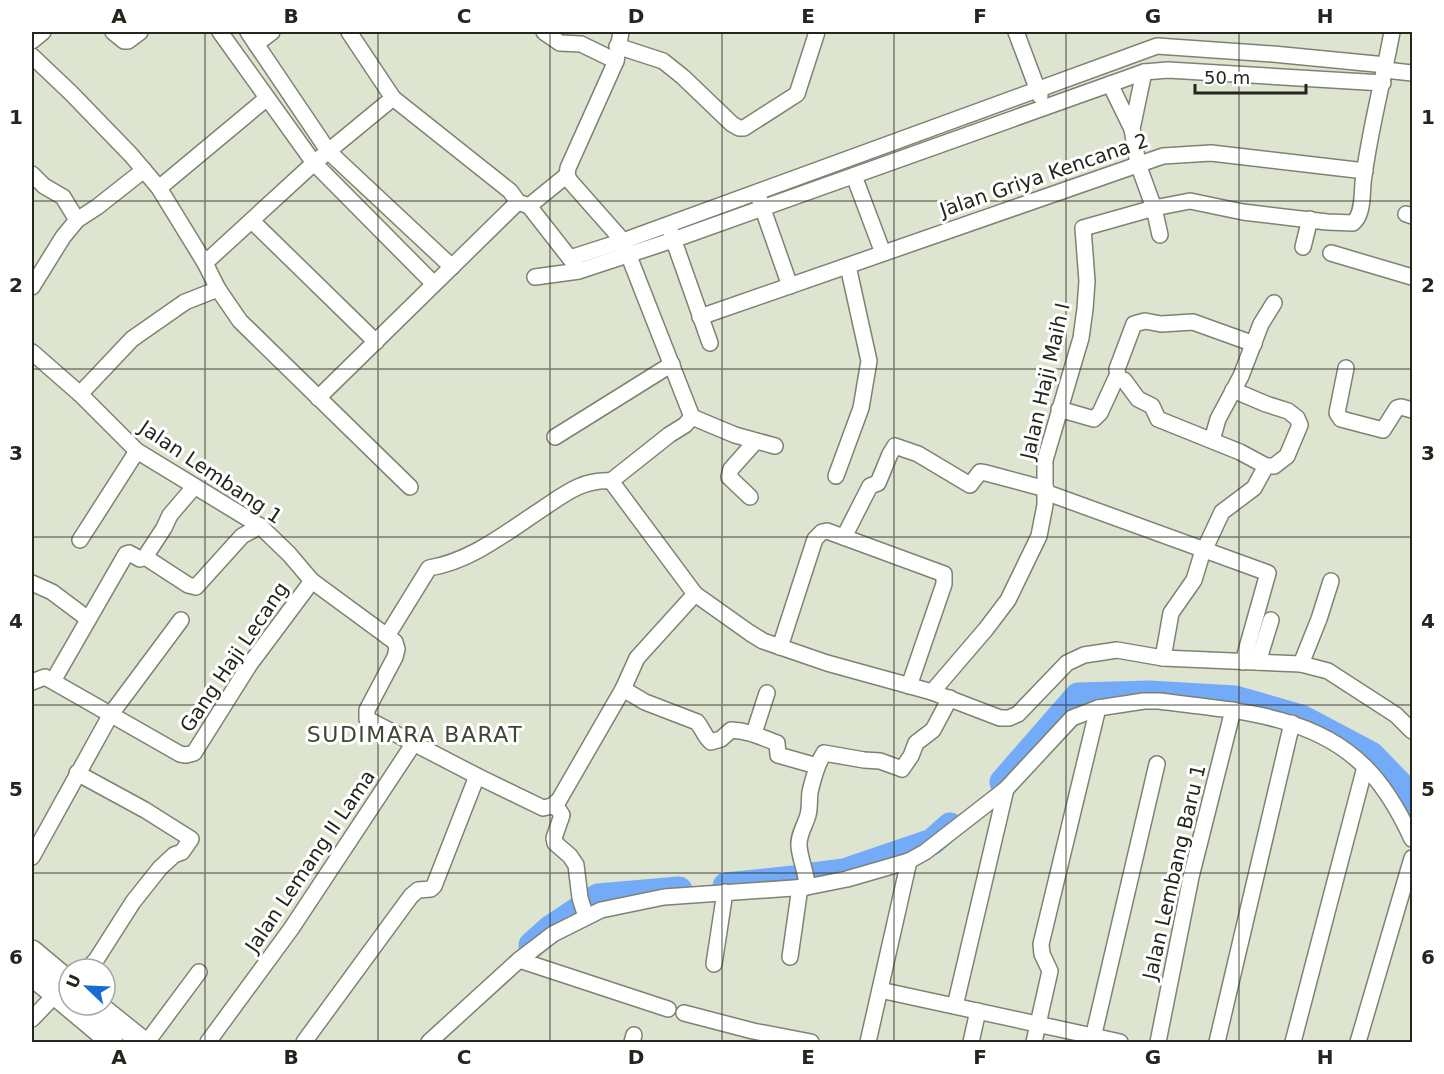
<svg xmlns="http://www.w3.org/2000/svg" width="1444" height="1074" viewBox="0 0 1444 1074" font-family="'DejaVu Sans',sans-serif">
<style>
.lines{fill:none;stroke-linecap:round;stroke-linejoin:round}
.river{stroke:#73abf9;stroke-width:27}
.street-casing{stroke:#7e8371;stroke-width:18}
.secondary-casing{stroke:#7e8371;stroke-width:24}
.street{stroke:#fff;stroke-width:15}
.secondary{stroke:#fff;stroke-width:21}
.grid{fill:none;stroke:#24261e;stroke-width:1.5;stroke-opacity:0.55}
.labels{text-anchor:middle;stroke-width:6;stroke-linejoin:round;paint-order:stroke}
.street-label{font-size:20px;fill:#24261e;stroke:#fff}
.quarter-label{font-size:22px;letter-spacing:1.5px;fill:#404535;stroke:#fff}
.neatline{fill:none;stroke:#24261e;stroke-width:2}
.grid-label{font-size:20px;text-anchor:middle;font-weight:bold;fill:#24261e}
</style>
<rect width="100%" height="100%" fill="#dde4cf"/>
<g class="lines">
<g class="river">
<polyline points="1003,782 1078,696 1149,694 1235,699 1301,718 1371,755 1405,790 1412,810"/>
<polyline points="813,876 844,872 932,842 950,826"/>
<polyline points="726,886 802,878"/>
<polyline points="532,945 550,929 598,897 679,890"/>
</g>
<g class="street-casing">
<g id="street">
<polyline points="113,32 124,41 128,41 140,32"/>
<polyline points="220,32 314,163 434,284"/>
<polyline points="248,32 329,152 452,267"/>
<polyline points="349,32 393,98 510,191 518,202 529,206 576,266"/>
<polyline points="544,32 560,43 581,44 616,61"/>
<polyline points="621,32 616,61 568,168 567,175 570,181 623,241 692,417 735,435 775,446"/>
<polyline points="1016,32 1040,96"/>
<polyline points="32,41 43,32"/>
<polyline points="256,44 272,32"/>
<polyline points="617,46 663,61 683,77 732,124 739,128 744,128 797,94 817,32"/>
<polyline points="32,56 71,93 131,155 159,188 205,263 218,289 240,321 410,487"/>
<polyline points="1385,70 1412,73"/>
<polyline points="1110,84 1132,129 1144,72"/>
<polyline points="1132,129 1138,164 1154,208 1160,235"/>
<polyline points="32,174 44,186 63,197 77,220"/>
<polyline points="854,176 883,253"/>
<polyline points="159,188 267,98"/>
<polyline points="759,198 790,286"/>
<polyline points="529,206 567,175"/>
<polyline points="1406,214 1412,216"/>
<polyline points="252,221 376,342"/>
<polyline points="670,230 710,343"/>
<polyline points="1303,247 1310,219"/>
<polyline points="1331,253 1412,277"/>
<polyline points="570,258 623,241 1157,46 1273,54 1386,65"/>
<polyline points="205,263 314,163 393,98"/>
<polyline points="535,277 579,271 673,240 1144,72 1168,70 1383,83"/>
<polyline points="32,287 63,237 77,220 97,207 144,170"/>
<polyline points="700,317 1163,156 1211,153 1365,171"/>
<polyline points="32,352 80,394 137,451 260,526 289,554 312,581 395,642 397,649 395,657 367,710 367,719 477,776 543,808 552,806 559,800 623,689 637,658 695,594"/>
<polyline points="1346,368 1337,413 1341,419 1383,430 1397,408 1401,407 1412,410"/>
<polyline points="1233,390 1266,404 1288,411 1297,418 1300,425 1287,456 1274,466 1266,466"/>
<polyline points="80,394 132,339 185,302 218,289"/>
<polyline points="318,398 518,202"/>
<polyline points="1059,409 1094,419 1100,413 1117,376"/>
<polyline points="555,437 672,364"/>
<polyline points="1212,440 1218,419 1241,376 1261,324 1274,303"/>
<polyline points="836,476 861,408 869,361 848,266"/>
<polyline points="611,481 695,594 750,633 763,641 827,663 932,692 1000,718 1009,718 1018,714 1067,663 1084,655 1117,650 1163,658 1301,664 1328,671 1396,715 1412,731"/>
<polyline points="1045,492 1268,573 1243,662"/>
<polyline points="750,497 729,477 731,469 756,441"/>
<polyline points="844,537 870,486 878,483 890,454 895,446 918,454 970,485 980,472 986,473 1046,489"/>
<polyline points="80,540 137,451"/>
<polyline points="145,557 188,585 196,587 242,536 260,526"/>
<polyline points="32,583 52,592 88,619"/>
<path d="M387,636L429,568C470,561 503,535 536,513C561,497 580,479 611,481L669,435L685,425L692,417"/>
<polyline points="780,647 815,539 822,532 827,531 944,574 944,584 909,686"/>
<polyline points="1163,658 1171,613 1194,580 1201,557 1222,512 1254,488 1266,466 1240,452 1158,419 1152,406 1138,399 1124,380 1118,378 1117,369 1134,324 1145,321 1161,324 1193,322 1254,344"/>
<polyline points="1258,662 1271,620"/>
<polyline points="1301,664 1319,619 1331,581"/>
<polyline points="53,681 126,554 129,553 140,559 145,557 164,528 170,515 194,487"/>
<polyline points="32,682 45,677 180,754 186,755 194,753 250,664 312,581"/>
<path d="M623,689L645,702L697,722C703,729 704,736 711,742L721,739L731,730C750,731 760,737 777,743L778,755L817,766"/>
<path d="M932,692L986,629L1008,600L1039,536L1045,505V460L1081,338L1085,309L1087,281L1083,228L1154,208L1190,201L1243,212L1327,222L1353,223C1363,215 1362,195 1363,183C1369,132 1383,82 1392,32"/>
<polyline points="754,733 767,693"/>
<polyline points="77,773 145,810 191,839 182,852 174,855 160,868 133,902 96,960 87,969"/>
<polyline points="552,806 558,809 562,815 554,838 555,843 570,856 576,865 580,898 586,917"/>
<polyline points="32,857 111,714 181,620"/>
<path d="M807,887C807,873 800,860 799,846C798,835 805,826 808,815C810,808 809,799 810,792C813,779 817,764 824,753L864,760L880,761L902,769L911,756L916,743L933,730L950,698"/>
<polyline points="790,957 800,887"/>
<polyline points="519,960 668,1009"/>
<polyline points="714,964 725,892"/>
<polyline points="880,990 1120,1042"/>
<polyline points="955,1006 1006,789"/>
<polyline points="684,1013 753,1031 811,1042"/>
<polyline points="32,1019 55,995"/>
<polyline points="147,1042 199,972"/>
<polyline points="208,1042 291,929 414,743"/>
<polyline points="304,1042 411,896 418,890 431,889 434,886 477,776"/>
<path d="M429,1042L519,960L553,934L601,910L664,897L807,887L847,879L909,861L925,852L1006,789L1072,718L1098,708L1144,701H1159C1228,710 1311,713 1364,766C1385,786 1400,813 1412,839"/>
<polyline points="632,1042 634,1035"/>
<polyline points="868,1042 909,861"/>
<polyline points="971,1042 978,1011"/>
<polyline points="1034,1042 1050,971 1042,954 1041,944 1098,708"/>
<polyline points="1092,1042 1157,764"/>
<polyline points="1158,1042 1191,877 1233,710"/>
<polyline points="1217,1042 1292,723"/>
<polyline points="1293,1042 1365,767"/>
<polyline points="1358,1042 1412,858"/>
</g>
</g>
<g class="secondary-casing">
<g id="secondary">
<polyline points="32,951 69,982"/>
<polyline points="32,975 112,1042"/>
<polyline points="97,1005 143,1042"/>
</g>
</g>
<use href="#street" class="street"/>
<use href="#secondary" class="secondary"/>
</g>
<path class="grid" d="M205,32V1042M378,32V1042M550,32V1042M722,32V1042M894,32V1042M1066,32V1042M1239,32V1042M32,201H1412M32,369H1412M32,537H1412M32,705H1412M32,873H1412"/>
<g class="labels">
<g class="street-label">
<text transform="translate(1044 175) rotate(-19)" y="7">Jalan Griya Kencana 2</text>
<text transform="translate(1045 381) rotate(-77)" y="7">Jalan Haji Maih I</text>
<text transform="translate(211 472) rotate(34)" y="7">Jalan Lembang 1</text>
<text transform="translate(234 657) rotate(-56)" y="7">Gang Haji Lecang</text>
<text transform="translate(310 861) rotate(-56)" y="7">Jalan Lemang II Lama</text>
<text transform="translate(1174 872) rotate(-77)" y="7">Jalan Lembang Baru 1</text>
</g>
<g class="quarter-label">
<text x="415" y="742">SUDIMARA BARAT</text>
</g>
</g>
<rect width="1444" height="1074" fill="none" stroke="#ffffff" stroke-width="66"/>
<g transform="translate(87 987) rotate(293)"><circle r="28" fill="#ffffff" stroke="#a7a8a5" stroke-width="1.5"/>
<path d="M0-4.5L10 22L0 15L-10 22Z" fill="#156cd5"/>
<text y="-9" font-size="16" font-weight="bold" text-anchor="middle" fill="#24261e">U</text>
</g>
<path d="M1195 84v9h111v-9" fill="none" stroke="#24261e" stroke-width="3"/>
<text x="1204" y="84" font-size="18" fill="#24261e" stroke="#ffffff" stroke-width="4.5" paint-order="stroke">50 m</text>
<rect x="33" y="33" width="1378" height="1008" class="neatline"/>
<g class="grid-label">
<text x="119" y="23">A</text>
<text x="291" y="23">B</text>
<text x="464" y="23">C</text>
<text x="636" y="23">D</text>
<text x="808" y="23">E</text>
<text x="980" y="23">F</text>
<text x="1153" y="23">G</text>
<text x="1325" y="23">H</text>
<text x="16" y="124">1</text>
<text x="1428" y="124">1</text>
<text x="16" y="292">2</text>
<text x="1428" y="292">2</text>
<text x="16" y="460">3</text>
<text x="1428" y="460">3</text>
<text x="16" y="628">4</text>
<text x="1428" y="628">4</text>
<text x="16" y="796">5</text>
<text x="1428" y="796">5</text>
<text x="16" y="964">6</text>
<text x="1428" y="964">6</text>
<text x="119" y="1064">A</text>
<text x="291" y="1064">B</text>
<text x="464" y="1064">C</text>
<text x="636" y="1064">D</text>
<text x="808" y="1064">E</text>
<text x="980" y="1064">F</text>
<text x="1153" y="1064">G</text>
<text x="1325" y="1064">H</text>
</g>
</svg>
